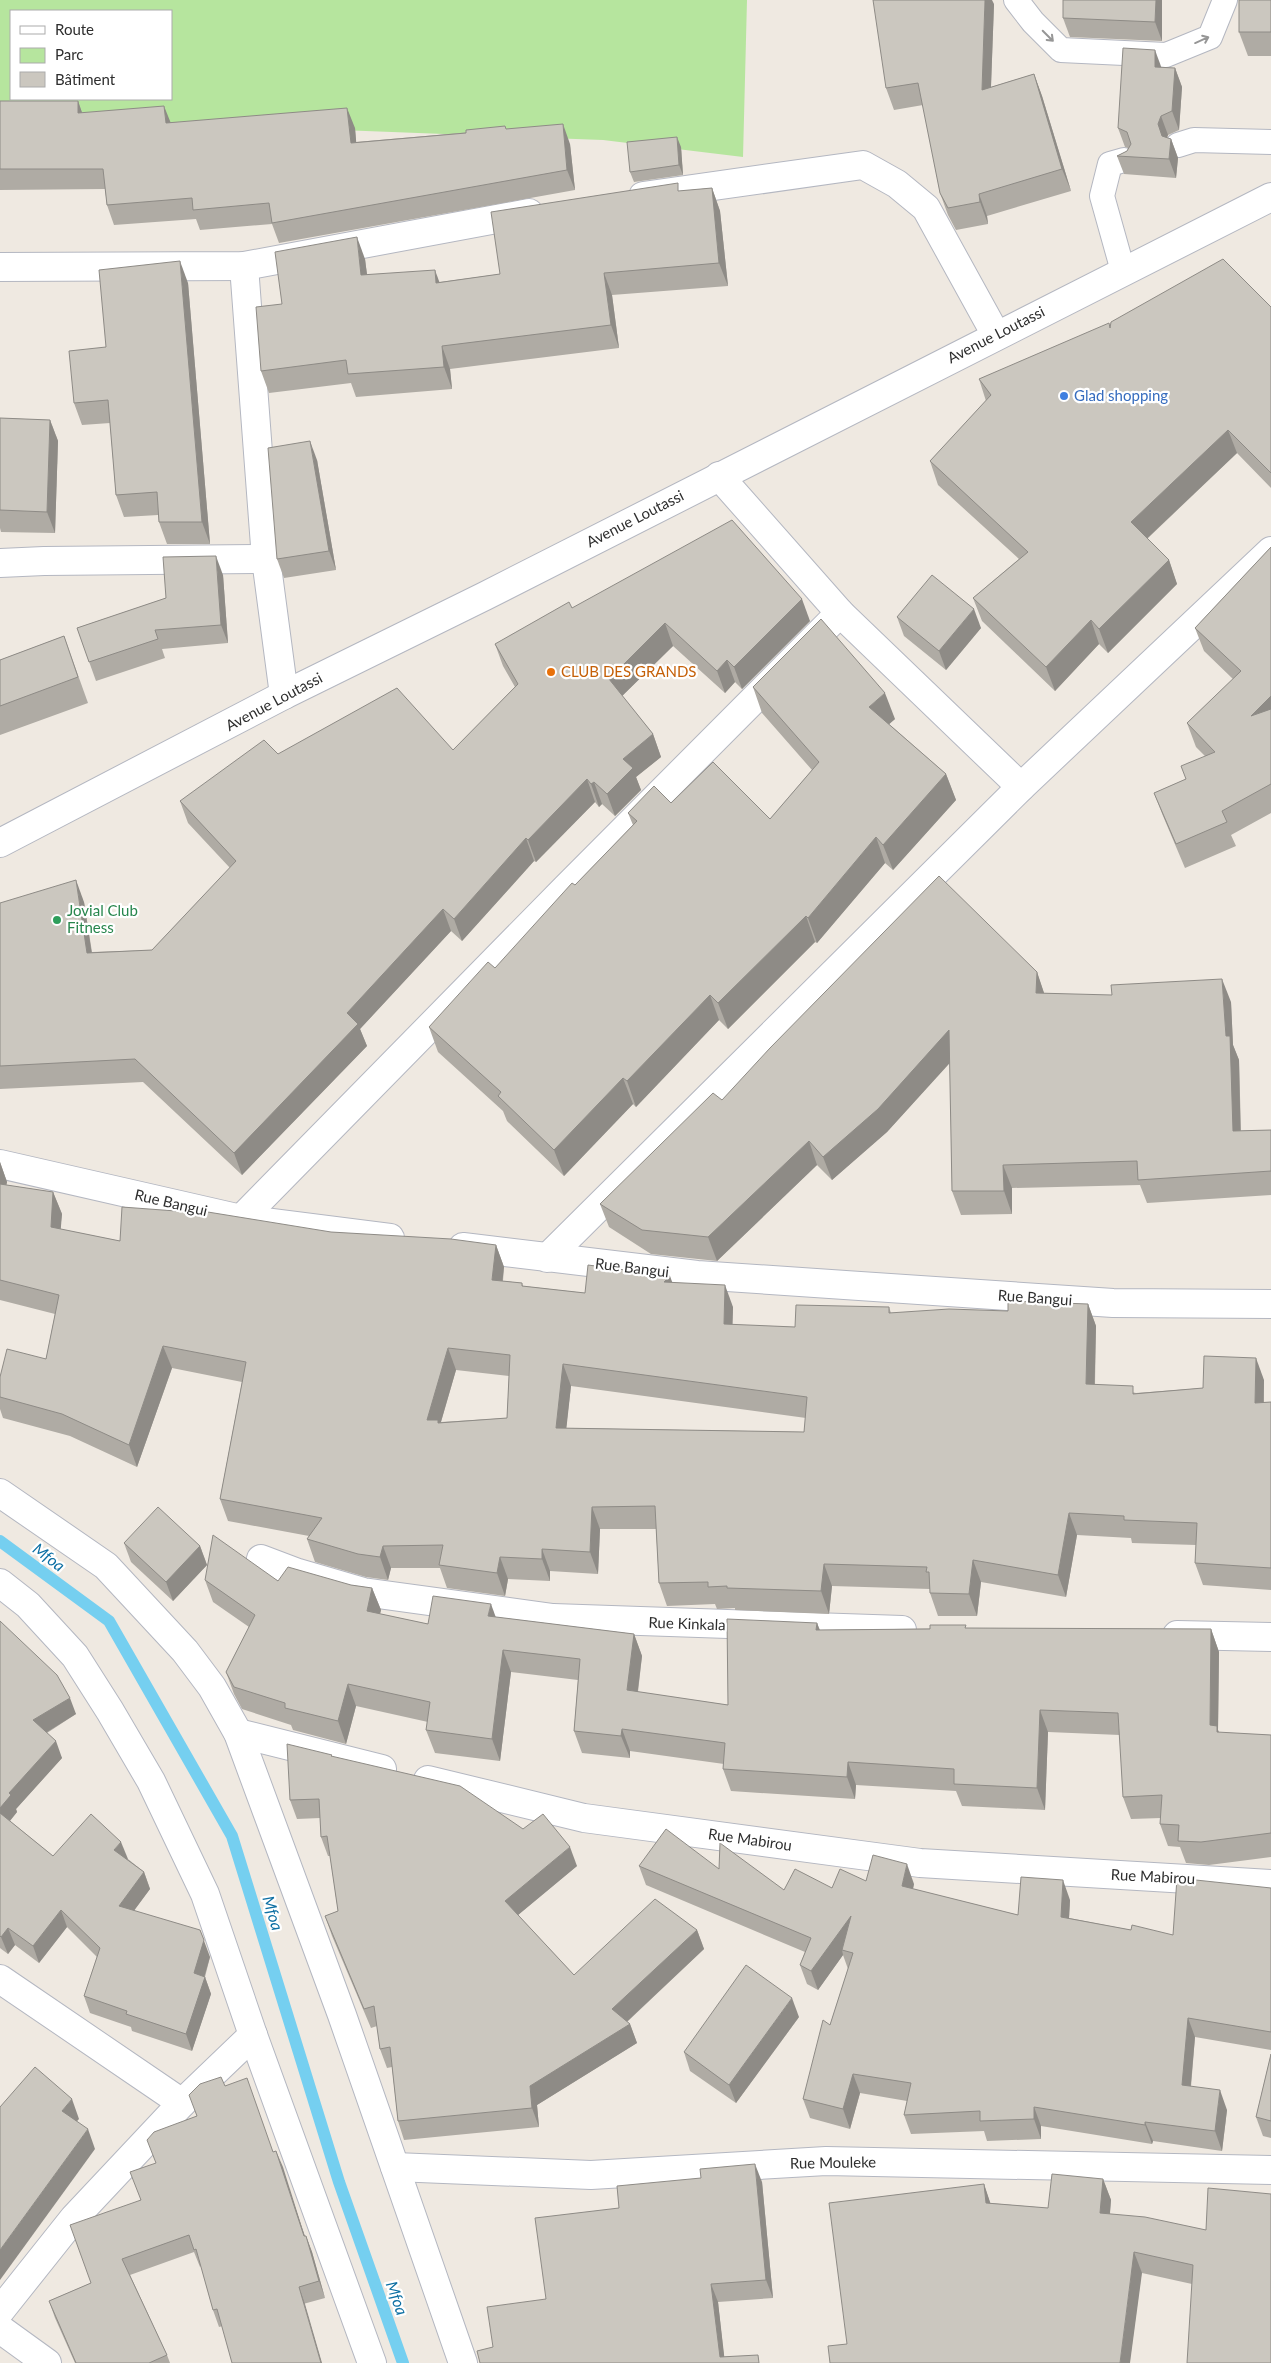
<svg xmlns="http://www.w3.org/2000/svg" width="1271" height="2363" viewBox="0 0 1271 2363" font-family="Lato,sans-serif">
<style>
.green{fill:#b6e59e;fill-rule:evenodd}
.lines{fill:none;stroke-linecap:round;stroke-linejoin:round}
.stream{stroke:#75cff0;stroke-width:12}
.service-casing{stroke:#b4b7c1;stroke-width:26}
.minor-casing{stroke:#b4b7c1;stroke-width:30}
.secondary-casing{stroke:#b4b7c1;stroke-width:30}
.service{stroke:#fff;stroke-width:24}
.minor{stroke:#fff;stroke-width:28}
.secondary{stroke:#fff;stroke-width:28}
.wall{fill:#afaba4;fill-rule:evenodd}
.shaded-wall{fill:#8e8b86}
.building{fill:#cbc7bf;stroke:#8e8b86;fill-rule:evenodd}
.oneway{stroke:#969696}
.shop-dot{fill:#3f7fe0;stroke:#fff;stroke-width:2}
.food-dot{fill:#e8710a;stroke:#fff;stroke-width:2}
.leisure-dot{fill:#2e9e5b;stroke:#fff;stroke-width:2}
.labels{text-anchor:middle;stroke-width:4.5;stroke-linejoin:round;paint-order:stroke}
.street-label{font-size:15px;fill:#2e2e2e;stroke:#fff}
.shop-label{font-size:15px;fill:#366cbe;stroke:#fff;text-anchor:start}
.food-label{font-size:15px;fill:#c56008;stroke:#fff;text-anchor:start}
.leisure-label{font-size:15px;fill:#27864d;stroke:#fff;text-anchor:start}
.water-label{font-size:16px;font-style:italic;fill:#0d6fa3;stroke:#fff}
</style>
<rect width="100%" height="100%" fill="#efe9e1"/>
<path class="green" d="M0,0H747L743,157L603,140L0,117ZM11,11H171V99H11Z"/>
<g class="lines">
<polyline class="stream" points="0,1541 109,1621 232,1836 339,2182 403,2363"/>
<g class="service-casing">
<g id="service">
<polyline points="1016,0 1033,22 1061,50 1166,55 1210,37 1225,0"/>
<polyline points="1178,145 1194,140 1271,142"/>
<polyline points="1123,271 1102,196 1110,164 1124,160"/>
</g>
</g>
<g class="minor-casing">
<g id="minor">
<polyline points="643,196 863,165 897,184 926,208 996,335"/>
<polyline points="244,266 266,559 284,695"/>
<polyline points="0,267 244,266 529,213"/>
<polyline points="719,476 840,613 1021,787"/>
<polyline points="0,563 44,561 266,559"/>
<polyline points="0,1164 241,1219 390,1238"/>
<polyline points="241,1219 566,888 840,613"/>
<polyline points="463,1247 697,1275 1113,1303 1271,1304"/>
<polyline points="547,1258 1021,787 1271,551"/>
<polyline points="0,1493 106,1566 185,1651 212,1687 238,1733 342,2015 463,2363"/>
<polyline points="261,1559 298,1573 363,1592 553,1618 902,1630"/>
<polyline points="0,1583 28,1605 75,1656 110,1711 151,1781 205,1894 253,2035 372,2363"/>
<polyline points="1177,1635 1271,1637"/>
<polyline points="238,1733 382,1769"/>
<polyline points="428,1780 584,1818 920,1863 1271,1884"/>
<polyline points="0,1979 182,2103"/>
<polyline points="395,2167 591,2175 826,2161 1271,2170"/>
<polyline points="0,2311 74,2218 182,2103 253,2035"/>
<polyline points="0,2329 47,2363"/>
</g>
</g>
<g class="secondary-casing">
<polyline id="secondary" points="0,843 284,695 485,596 1271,197"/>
</g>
<use href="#service" class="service"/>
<use href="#minor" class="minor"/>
<use href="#secondary" class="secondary"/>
</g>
<g class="wall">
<polygon points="1063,0 1162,0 1162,41 1070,37 1063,18"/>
<polygon points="1271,0 1271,56 1248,56 1239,32"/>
<polygon points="994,4 991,87 1034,74 1042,96 1071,191 987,216 988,224 956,230 948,215 940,193 923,105 894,110 886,88"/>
<polygon points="1162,68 1175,68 1182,87 1179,130 1168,135 1167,138 1171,139 1178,158 1176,178 1124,174 1117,156 1127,151 1128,148 1125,147 1118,128"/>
<polygon points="0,101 78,101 82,113 170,122 355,128 356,142 506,129 570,144 575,190 279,243 272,224 200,230 196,219 114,225 107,205 105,189 0,190"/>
<polygon points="681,147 683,175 634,182 630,172"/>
<polygon points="712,188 720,211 728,286 612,295 619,348 450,369 452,389 356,397 351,383 269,393 261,371 282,304 365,259 367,275 440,282 500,274 680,191"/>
<polygon points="188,283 210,544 167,544 159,522 158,515 124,517 116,495 110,423 82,425 74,403 106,347"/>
<polygon points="1271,307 1271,488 1237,453 1147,539 1169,560 1177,584 1108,653 1099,644 1055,691 982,621 973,598 1019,559 938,485 930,461 986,401 979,379 1111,327"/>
<polygon points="0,418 50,420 58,441 55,533 1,532 0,528"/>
<polygon points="317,460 336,570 284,578 277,559"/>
<polygon points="1271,547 1271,813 1231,835 1236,846 1185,868 1163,816 1154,793 1186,779 1205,756 1196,747 1187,723 1233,679 1204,651 1195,628"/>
<polygon points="223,575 228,643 162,649 165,658 96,681 77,628 166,598"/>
<polygon points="572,608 810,621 742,689 735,682 725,693 673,646 622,696 653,734 661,757 636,777 641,790 615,816 602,804 599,807 595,802 536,862 534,861 462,941 451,931 360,1029 367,1046 242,1175 143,1082 0,1089 0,903 84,902 92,952 152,950 230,868 188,823 180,801 278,754 453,750 515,687 503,666 495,644"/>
<polygon points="897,617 981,628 946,670 904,636"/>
<polygon points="64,636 88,703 0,735 0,660"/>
<polygon points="753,687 895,719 889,724 946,774 956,800 893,870 885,863 817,943 815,942 728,1029 719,1020 636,1107 633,1104 564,1176 507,1121 503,1111 438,1052 429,1027 495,968 633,825 628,813 671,803 770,819 812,770 762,713"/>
<polygon points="1037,972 1044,993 1231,1002 1233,1045 1239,1060 1241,1131 1271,1130 1271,1195 1147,1203 1140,1185 1012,1188 1012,1214 961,1215 952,1191 950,1062 887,1132 832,1180 817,1165 717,1261 651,1254 609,1227 600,1204 722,1100"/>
<path d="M0,1162L7,1182L6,1185L53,1192L62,1214L60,1229L120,1241L331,1232L496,1245L504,1267L503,1281L522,1283L523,1286L585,1293L672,1282L733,1307L732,1325L795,1327L889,1307L891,1313L1008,1311L1088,1304L1096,1326L1095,1384L1136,1393L1203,1388L1264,1380V1402H1271V1590L1203,1585L1195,1563L1196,1545L1132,1543L1131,1538L1077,1535L1066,1597L981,1582L977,1616H938L930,1593V1589L832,1586L829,1614L735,1610V1608L717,1609L715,1604L667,1606L659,1583L656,1529H600L598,1574L550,1571V1581L508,1579L505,1596L447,1588L440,1568H391L388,1580L366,1577L315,1562L307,1539L309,1536L228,1521L220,1499L242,1382L172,1368L137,1467L70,1436L3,1418L0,1409V1377L46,1359L55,1314L0,1300ZM456,1370L509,1376L507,1418L441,1422ZM571,1386L806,1418L804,1432L566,1428Z"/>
<polygon points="124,1543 200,1546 207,1565 173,1601 131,1562"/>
<polygon points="205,1580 278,1581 351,1585 372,1588 381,1610 380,1614 428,1624 495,1617 634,1634 642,1656 638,1692 728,1705 817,1623 820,1630 967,1628 1211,1629 1219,1652 1218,1730 1219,1733 1271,1735 1271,1857 1209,1865 1186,1863 1180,1847 1168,1846 1160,1824 1161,1818 1131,1819 1123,1797 1120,1735 1048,1732 1045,1810 962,1806 956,1791 856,1785 855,1799 731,1791 723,1769 724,1764 630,1751 630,1758 582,1753 574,1731 578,1680 511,1672 500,1761 435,1753 426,1730 428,1722 356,1706 346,1744 293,1730 291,1725 242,1709 234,1694 226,1672 249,1627 213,1602"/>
<polygon points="0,1621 76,1714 47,1733 62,1758 16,1809 17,1812 10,1821 53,1856 128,1859 144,1872 150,1889 134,1910 210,1957 205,1977 211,1994 192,2051 132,2031 131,2027 90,2013 84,1996 97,1957 67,1927 39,1963 15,1945 8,1954 0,1948"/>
<polygon points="332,1755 332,1757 577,1866 518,1915 574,1975 697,1930 704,1949 627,2022 630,2024 637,2043 537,2105 539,2127 404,2140 398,2121 392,2067 387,2068 380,2049 377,2026 371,2028 332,1936 325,1916 338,1911 330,1856 328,1856 321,1837 320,1818 297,1819 290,1800"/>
<polygon points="639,1866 719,1869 784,1890 832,1888 866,1881 914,1884 913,1889 1018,1915 1070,1900 1069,1918 1131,1930 1173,1935 1271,1888 1271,2050 1195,2037 1191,2087 1227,2110 1222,2151 1153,2141 1152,2144 1041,2126 1041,2139 987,2141 984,2131 911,2134 904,2115 907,2101 860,2093 850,2129 810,2118 803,2099 830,2025 848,1969 843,1955 818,1990 807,1984 800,1965 805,1952 646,1885"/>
<polygon points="799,2017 736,2103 690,2071 684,2052"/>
<polygon points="1271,2054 1271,2138 1263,2136 1256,2117"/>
<polygon points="225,2086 273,2152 276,2151 305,2236 306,2236 312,2252 325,2298 219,2327 213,2310 201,2266 200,2267 194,2252 130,2275 167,2355 170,2363 75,2363 55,2318 49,2301 91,2283 140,2200 197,2116"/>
<polygon points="1103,2179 1111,2200 1110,2214 1206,2230 1192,2284 1142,2273 847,2344 984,2184 990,2203 1048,2208"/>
<polygon points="762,2182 773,2298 718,2302 724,2357 493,2347 546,2299 619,2208"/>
</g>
<g class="shaded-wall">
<polygon points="985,0 992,0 994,4 990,112 982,90"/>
<polygon points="1156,0 1162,0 1162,41 1155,22"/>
<polygon points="1155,50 1162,69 1155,67"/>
<polygon points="1175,68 1182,87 1179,130 1172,111"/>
<polygon points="1034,74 1042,96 1071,191 1062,169"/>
<polygon points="78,101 85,121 78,113"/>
<polygon points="164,106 172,126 166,123"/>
<polygon points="347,108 355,128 358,163 351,143"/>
<polygon points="1161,116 1168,135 1165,142 1168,155 1158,124"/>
<polygon points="563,124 570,144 575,190 567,170"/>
<polygon points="677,137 681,147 683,175 679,165"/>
<polygon points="1171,139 1178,158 1176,178 1169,159"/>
<polygon points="712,188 720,211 728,286 719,263"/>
<polygon points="979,194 987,216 988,224 980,202"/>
<polygon points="357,237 365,259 370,298 361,275"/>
<polygon points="180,261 188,283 210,544 202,522"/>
<polygon points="435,270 443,292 436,283"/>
<polygon points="604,273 612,295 619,348 611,325"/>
<polygon points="442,346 450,369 452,389 444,367"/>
<polygon points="50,420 58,441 55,533 47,512"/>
<polygon points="1228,430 1237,453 1139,546 1131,522"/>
<polygon points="310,441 317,460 336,570 329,551"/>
<polygon points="216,556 223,575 228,643 221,625"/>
<polygon points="1169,560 1177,584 1108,653 1099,629"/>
<polygon points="802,599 810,621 742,689 734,667"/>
<polygon points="974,609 981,628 946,670 939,651"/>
<polygon points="1091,620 1099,644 1055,691 1046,667"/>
<polygon points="665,623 673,646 617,701 609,679"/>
<polygon points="727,660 735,682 725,693 717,671"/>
<polygon points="885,693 895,719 879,733 869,707"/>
<polygon points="1271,696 1271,729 1251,716"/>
<polygon points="653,734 661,757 636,777 641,790 615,816 607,794 623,759"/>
<polygon points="946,774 956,800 893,870 883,845"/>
<polygon points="587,779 595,802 536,862 528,840"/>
<polygon points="594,782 602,804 599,807 591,784"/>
<polygon points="876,837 885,863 817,943 808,918"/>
<polygon points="526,838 534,861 462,941 454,919"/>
<polygon points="76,880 84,902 95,975 87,953"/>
<polygon points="443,909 451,931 360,1029 367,1046 242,1175 234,1153 347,1013"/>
<polygon points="806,916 815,942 728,1029 718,1003"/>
<polygon points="1037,972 1045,996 1036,993"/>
<polygon points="1222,979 1231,1002 1233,1045 1239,1060 1241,1154 1233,1131"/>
<polygon points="710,995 719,1020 636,1107 627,1081"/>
<polygon points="949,1030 958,1054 887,1132 832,1180 823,1157"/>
<polygon points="623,1078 633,1104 564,1176 554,1150"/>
<polygon points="809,1141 817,1165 717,1261 708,1237"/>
<polygon points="0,1162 7,1182 2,1206 0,1199"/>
<polygon points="1003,1165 1012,1188 1012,1214 1004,1191"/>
<polygon points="53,1192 62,1214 59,1250 51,1227"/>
<polygon points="496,1245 504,1267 500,1302 492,1280"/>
<polygon points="670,1276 678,1298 664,1282"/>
<polygon points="725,1285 733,1307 732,1347 724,1324"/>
<polygon points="1088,1304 1096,1326 1094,1406 1086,1384"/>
<polygon points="163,1346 172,1368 137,1467 129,1445"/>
<polygon points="448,1348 456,1370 440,1425 427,1420"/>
<polygon points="1256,1358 1264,1380 1263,1425 1255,1403"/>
<polygon points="563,1364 571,1386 564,1450 556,1428"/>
<polygon points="592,1507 600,1529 598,1574 590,1552"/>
<polygon points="1069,1513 1077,1535 1066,1597 1058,1575"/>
<polygon points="200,1546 207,1565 173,1601 166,1582"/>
<polygon points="383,1546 391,1568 388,1580 380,1557"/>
<polygon points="542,1549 550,1571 550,1581 542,1559"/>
<polygon points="500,1557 508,1579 505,1596 497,1573"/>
<polygon points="973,1560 981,1582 977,1616 969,1594"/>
<polygon points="824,1564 832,1586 829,1614 821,1591"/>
<polygon points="372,1588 381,1610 375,1633 367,1611"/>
<polygon points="491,1604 499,1626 488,1616"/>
<polygon points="817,1623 825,1645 816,1630"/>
<polygon points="1211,1629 1219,1652 1218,1730 1225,1748 1210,1725"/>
<polygon points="634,1634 642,1656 635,1713 627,1690"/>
<polygon points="503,1650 511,1672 500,1761 492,1739"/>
<polygon points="348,1684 356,1706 346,1744 338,1721"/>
<polygon points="70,1698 76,1714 39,1737 33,1720"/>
<polygon points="1040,1710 1048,1732 1045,1810 1037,1788"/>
<polygon points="622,1729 630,1751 630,1758 621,1736"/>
<polygon points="56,1741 62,1758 16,1809 17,1812 4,1828 0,1818 0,1808 9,1793"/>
<polygon points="848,1762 856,1785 855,1799 847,1777"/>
<polygon points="121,1842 128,1859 121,1867 114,1850"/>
<polygon points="570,1847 577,1866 512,1920 505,1901"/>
<polygon points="907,1864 914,1884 909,1905 902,1886"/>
<polygon points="144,1872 150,1889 125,1923 119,1906"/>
<polygon points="1063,1880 1070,1900 1068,1936 1061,1917"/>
<polygon points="61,1910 67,1927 39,1963 33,1946"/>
<polygon points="851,1916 842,1950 843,1955 818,1990 811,1971"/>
<polygon points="8,1928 15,1945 8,1954 1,1937"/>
<polygon points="200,1930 210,1957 201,1988 205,1977 211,1994 192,2051 186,2034"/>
<polygon points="697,1930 704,1949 619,2029 612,2009"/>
<polygon points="792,1998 799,2017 736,2103 729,2085"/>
<polygon points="1188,2018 1195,2037 1189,2105 1182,2085"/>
<polygon points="630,2024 637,2043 537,2105 539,2127 532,2108 530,2086"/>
<polygon points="853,2074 860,2093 850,2129 843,2109"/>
<polygon points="1220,2090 1227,2110 1222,2151 1215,2131"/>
<polygon points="72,2099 79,2119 69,2130 62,2111"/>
<polygon points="1034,2107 1041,2126 1041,2139 1034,2119"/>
<polygon points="1145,2122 1153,2141 1152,2144 1145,2125"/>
<polygon points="88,2129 95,2149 0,2280 0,2250"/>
<polygon points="276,2151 283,2167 310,2253 304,2236"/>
<polygon points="755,2164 762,2182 773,2298 766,2280"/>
<polygon points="1103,2179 1111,2200 1108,2234 1100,2213"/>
<polygon points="984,2184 991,2205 986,2203"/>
<polygon points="306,2236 312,2252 325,2298 319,2281"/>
<polygon points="1134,2252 1142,2273 1130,2363 1120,2363"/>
<polygon points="711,2284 718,2302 725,2363 720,2357"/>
<polygon points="299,2287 305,2304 322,2363 321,2363"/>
</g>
<g class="building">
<polygon points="873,0 985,0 982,90 1034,74 1062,169 979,194 980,202 948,208 940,193 918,83 886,88"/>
<polygon points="1063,0 1156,0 1155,22 1063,18"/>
<rect x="1239" y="0" width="32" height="32"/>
<polygon points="1123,48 1155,50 1155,67 1175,68 1172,111 1161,116 1158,124 1162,136 1171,139 1169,159 1117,156 1127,151 1131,144 1127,132 1118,128"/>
<polygon points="0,101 78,101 78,113 164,106 166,123 347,108 351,143 466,133 466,130 505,126 506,129 563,124 567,170 272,223 269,203 193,210 192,198 107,205 103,169 0,169"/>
<polygon points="677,137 679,165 630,172 627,142"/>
<polygon points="678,183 678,191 712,188 719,263 604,273 611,325 442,346 444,367 348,374 346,360 261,371 256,307 282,304 275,252 357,237 361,275 435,270 436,283 500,274 491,212"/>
<polygon points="1223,259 1271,307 1271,473 1228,430 1131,522 1169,560 1099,629 1091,620 1046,667 973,598 1028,552 930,461 991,395 979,379 1109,323 1110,328 1111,322"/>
<polygon points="180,261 202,522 159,522 157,492 116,495 108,400 74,403 69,351 106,347 99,270"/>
<polygon points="0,418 50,420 47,512 0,510"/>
<polygon points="310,441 329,551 277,559 268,448"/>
<polygon points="732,520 802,599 734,667 727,660 717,671 665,623 609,679 653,734 623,759 633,768 607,794 594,782 591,784 587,779 528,840 526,838 454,919 443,909 347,1013 358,1024 234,1153 135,1059 0,1066 0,903 76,880 87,953 152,950 236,861 180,801 264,740 278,754 397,688 453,750 518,684 495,644 569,602 572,608"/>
<polygon points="1271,547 1271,696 1251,716 1271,709 1271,784 1222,811 1227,822 1176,844 1154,793 1186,779 1181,766 1215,752 1187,723 1241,671 1195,628"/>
<polygon points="216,556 221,625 155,630 158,639 89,662 77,628 166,598 163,557"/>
<polygon points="932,575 974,609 939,651 897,617"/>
<polygon points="821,619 885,693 869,707 946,774 883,845 876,837 808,918 806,916 718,1003 710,995 627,1081 623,1078 554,1150 498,1096 501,1092 429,1027 488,962 495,968 572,883 575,885 637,821 628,813 654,786 671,803 713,762 770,819 819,762 753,687"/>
<polygon points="64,636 78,677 0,706 0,660"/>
<polygon points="939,876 1037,972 1036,993 1112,995 1111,985 1222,979 1226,1036 1230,1036 1233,1131 1271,1130 1271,1171 1138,1180 1137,1161 1003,1165 1004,1191 952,1191 949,1030 878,1109 823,1157 809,1141 708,1237 642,1230 600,1204 713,1093 722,1100 770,1048"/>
<path d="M0,1184L53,1192L51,1227L120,1241L122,1207L176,1211L177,1207L331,1232L451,1239L496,1245L492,1280L522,1283V1286L585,1293L588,1265L670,1276L664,1282L725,1285L724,1324L795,1327L796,1305L889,1307V1313L949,1309L1008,1311V1301L1088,1304L1086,1384L1133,1386V1394L1203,1388L1204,1356L1256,1358L1255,1403L1271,1402V1568L1195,1563L1197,1523L1124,1520V1516L1069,1513L1058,1575L973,1560L969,1594L930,1593L929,1572H926L927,1567L824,1564L821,1591L727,1588V1586L708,1587V1582L659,1583L655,1506L592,1507L590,1552L542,1549V1559L500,1557L497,1573L439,1565L443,1545L383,1546L380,1557L358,1554L307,1539L322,1518L220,1499L246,1362L163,1346L129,1445L62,1414L0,1397V1377L7,1349L46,1359L59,1295L0,1280ZM448,1348L510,1355L507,1418L438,1423V1420H427ZM563,1364L807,1397L804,1432L556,1428Z"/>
<polygon points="158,1507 200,1546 166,1582 124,1543"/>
<polygon points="213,1535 278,1581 288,1567 351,1585 372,1588 367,1611 428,1624 433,1596 491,1604 488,1616 634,1634 627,1690 728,1705 727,1619 817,1623 816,1630 930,1629 930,1625 966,1625 965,1628 1211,1629 1210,1725 1217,1726 1217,1732 1271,1735 1271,1833 1201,1842 1178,1841 1179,1825 1160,1824 1162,1795 1123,1797 1118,1713 1040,1710 1037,1788 954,1784 954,1769 848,1762 847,1777 723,1769 725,1743 622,1729 621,1736 574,1731 580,1659 503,1650 492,1739 426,1730 430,1702 348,1684 338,1721 285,1708 285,1703 234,1687 226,1672 255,1615 205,1580"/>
<polygon points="0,1621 57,1675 70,1698 33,1720 56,1741 9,1793 11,1795 0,1808"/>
<polygon points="287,1744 332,1755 331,1756 460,1786 523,1829 543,1814 570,1847 505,1901 574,1975 655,1899 697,1930 612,2009 630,2024 530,2086 532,2108 398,2121 390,2047 380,2049 374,2006 364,2009 325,1916 338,1911 327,1836 321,1837 319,1799 290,1800"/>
<polygon points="0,1813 53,1856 91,1814 121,1842 114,1850 144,1872 119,1906 200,1930 204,1940 194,1973 205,1977 186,2034 126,2014 127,2011 84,1996 100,1948 61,1910 33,1946 8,1928 1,1937 0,1936"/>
<polygon points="666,1829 719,1869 720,1843 784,1890 795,1869 832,1888 840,1869 866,1881 873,1855 907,1864 902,1886 1018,1915 1021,1877 1063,1880 1061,1917 1131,1930 1132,1925 1173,1935 1177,1878 1271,1888 1271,2032 1188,2018 1182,2085 1220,2090 1215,2131 1145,2122 1145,2125 1034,2107 1034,2119 980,2121 980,2111 904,2115 911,2083 853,2074 843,2109 803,2099 823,2020 830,2025 853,1953 842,1950 851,1916 811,1971 800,1965 811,1938 639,1866"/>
<polygon points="746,1965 792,1998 729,2085 684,2052"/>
<polygon points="1271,2054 1271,2121 1256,2117"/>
<polygon points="35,2067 72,2099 62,2111 88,2129 0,2250 0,2107"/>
<polygon points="221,2077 225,2086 247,2078 273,2152 276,2151 304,2236 306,2236 319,2281 299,2287 321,2363 232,2363 217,2309 213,2310 196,2249 194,2250 189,2235 122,2259 167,2355 149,2363 76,2363 49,2301 91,2283 70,2225 141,2200 130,2172 156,2163 147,2140 154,2132 197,2116 189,2095 200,2084"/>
<polygon points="755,2164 766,2280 711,2284 720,2357 758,2355 759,2363 480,2363 477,2351 493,2347 487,2307 546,2299 535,2218 619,2208 617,2186 701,2178 700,2169"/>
<polygon points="1052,2174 1103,2179 1100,2213 1145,2217 1206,2230 1208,2188 1271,2194 1271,2363 1187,2363 1193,2265 1134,2252 1120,2363 830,2363 828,2346 847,2344 829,2203 984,2184 986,2203 1048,2208"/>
</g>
<defs><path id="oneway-shaft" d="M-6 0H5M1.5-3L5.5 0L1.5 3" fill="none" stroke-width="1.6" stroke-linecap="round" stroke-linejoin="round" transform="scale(1.25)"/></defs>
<g class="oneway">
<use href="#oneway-shaft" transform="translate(1048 36) rotate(45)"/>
<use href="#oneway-shaft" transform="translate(1202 40) rotate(-24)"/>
</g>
<circle class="shop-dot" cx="1064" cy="396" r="5"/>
<circle class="food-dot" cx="551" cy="672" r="5"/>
<circle class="leisure-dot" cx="57" cy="920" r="5"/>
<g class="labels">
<g class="street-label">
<text transform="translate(996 335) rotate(-27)" y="5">Avenue Loutassi</text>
<text transform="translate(635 519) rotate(-27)" y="5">Avenue Loutassi</text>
<text transform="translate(274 702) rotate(-28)" y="5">Avenue Loutassi</text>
<text transform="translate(171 1203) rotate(13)" y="5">Rue Bangui</text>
<text transform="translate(632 1268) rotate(7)" y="5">Rue Bangui</text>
<text transform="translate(1035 1298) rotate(4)" y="5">Rue Bangui</text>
<text transform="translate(687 1624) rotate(2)" y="5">Rue Kinkala</text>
<text transform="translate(750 1840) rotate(8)" y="5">Rue Mabirou</text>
<text transform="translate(1153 1877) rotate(3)" y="5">Rue Mabirou</text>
<text transform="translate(833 2163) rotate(-1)" y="5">Rue Mouleke</text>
</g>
<g class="shop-label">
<text x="1074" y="401">Glad shopping</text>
</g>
<g class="food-label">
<text x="561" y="677">CLUB DES GRANDS</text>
</g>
<g class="leisure-label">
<text x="67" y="916">Jovial Club<tspan x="67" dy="17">Fitness</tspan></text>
</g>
<g class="water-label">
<text transform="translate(49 1557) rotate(37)" y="6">Mfoa</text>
<text transform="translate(273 1913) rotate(73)" y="6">Mfoa</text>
<text transform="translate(397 2298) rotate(70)" y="6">Mfoa</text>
</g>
</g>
<rect x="10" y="10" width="162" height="90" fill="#ffffff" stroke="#ababab"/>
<rect x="20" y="26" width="25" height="8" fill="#ffffff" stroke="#ababab"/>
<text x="55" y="35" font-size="15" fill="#2e2e2e">Route</text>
<rect x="20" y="48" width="25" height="15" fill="#b6e59e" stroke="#ababab"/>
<text x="55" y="60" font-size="15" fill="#2e2e2e">Parc</text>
<rect x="20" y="72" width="25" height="15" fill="#cbc7bf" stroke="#ababab"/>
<text x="55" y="85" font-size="15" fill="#2e2e2e">Bâtiment</text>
</svg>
